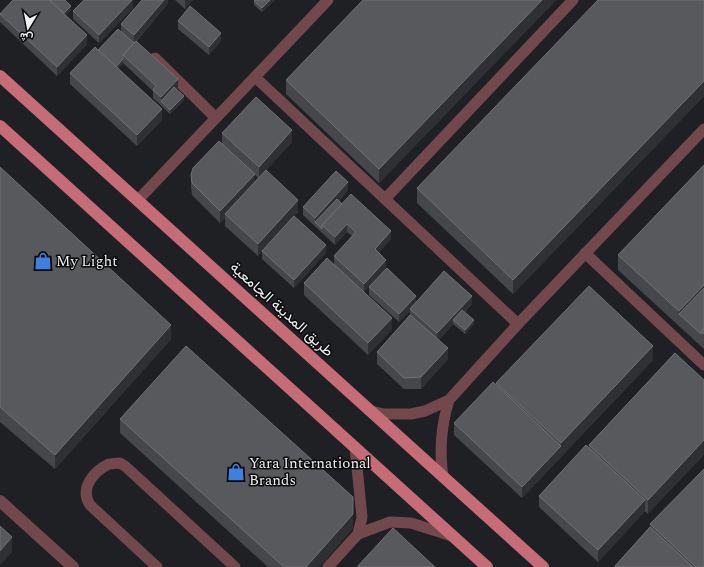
<svg xmlns="http://www.w3.org/2000/svg" width="704" height="567" viewBox="0 0 704 567" font-family="Spectral,Vazirmatn,serif">
<style>
.lines{fill:none;stroke-linecap:round;stroke-linejoin:round}
.service{stroke:#73484c;stroke-width:11}
.minor{stroke:#73484c;stroke-width:12}
.primary{stroke:#c66c76;stroke-width:12}
.wall{fill:#46474a;fill-rule:evenodd}
.shaded-wall{fill:#2f3033}
.building{fill:#58595c;stroke:#707173}
.labels{text-anchor:middle;stroke-width:3;stroke-linejoin:round;paint-order:stroke}
.poi-label{font-size:15px;fill:#eff0f2;stroke:#0a0a0b;text-anchor:start}
.street-label{font-size:15px;fill:#eff0f2;stroke:#0a0a0b}
</style>
<rect width="100%" height="100%" fill="#1f2023"/>
<g class="lines">
<g class="service">
<polyline points="155,58 216,118"/>
<polyline points="255,77 518,324"/>
<polyline points="385,199 573,0"/>
<polyline points="138,200 328,0"/>
<polyline points="585,253 704,365"/>
<polyline points="371,411 384,414 411,414 425,411 449,400 518,324 704,129"/>
<path d="M443,477C439,450 441,426 449,400"/>
<polyline points="358,534 390,522 411,523 452,536"/>
<path d="M157,567L90,505C79,488 94,471 109,464L120,463L125,466L235,567"/>
<polyline points="328,567 358,534 362,517 355,447"/>
</g>
<polyline class="minor" points="0,501 73,567"/>
<g class="primary">
<polyline points="0,76 543,567"/>
<polyline points="0,126 487,567"/>
</g>
</g>
<g class="wall">
<polygon points="133,0 133,8 99,43 73,19 73,11"/>
<polygon points="168,0 168,3 135,43 178,87 176,89 184,100 170,114 153,98 153,91 123,63 118,69 162,120 137,146 70,84 70,73 121,31 121,24"/>
<polygon points="175,0 193,0 185,9"/>
<polygon points="275,0 262,12 254,5 254,1"/>
<polygon points="363,0 556,0 379,183 286,94 286,80"/>
<polygon points="704,0 704,96 513,294 417,203 417,188"/>
<polygon points="71,10 66,15 87,44 57,76 0,22 0,14"/>
<polygon points="178,21 221,41 209,55 178,29"/>
<path d="M222,133L292,142L266,170L298,212L294,216L326,253L294,288L262,259V251L258,256L225,226V218L220,223L192,195L191,187V175L222,144ZM255,175L258,178L255,181Z"/>
<polygon points="704,165 704,349 618,270 618,255"/>
<polygon points="0,167 171,339 55,469 0,422"/>
<polygon points="348,190 339,201 391,239 379,252 386,268 364,292 392,329 368,355 304,295 304,283 334,264 334,256 352,236 347,232 335,245 303,215 303,207"/>
<polygon points="369,287 416,302 472,304 465,312 474,324 465,334 453,324 439,340 448,359 421,389 404,389 377,364 377,352 410,315 410,311 399,322 369,295"/>
<polygon points="675,353 648,514 645,511 598,562 539,507 539,496 589,448 589,445"/>
<polygon points="653,360 522,498 454,435 454,423 496,386 496,383"/>
<polygon points="120,419 353,528 319,567 268,567 120,433"/>
<polygon points="650,524 704,567 615,567 615,566 650,527"/>
</g>
<g class="shaded-wall">
<polygon points="132,0 133,0 133,8 99,43 99,35"/>
<polygon points="164,0 168,0 168,3 134,43 134,35"/>
<polygon points="185,0 193,0 185,9"/>
<polygon points="270,0 275,0 262,12 262,8"/>
<polygon points="542,0 556,0 379,183 379,169"/>
<polygon points="71,6 71,10 62,20 62,15"/>
<polygon points="221,33 221,41 209,55 209,47"/>
<polygon points="87,35 87,44 57,76 57,67"/>
<polygon points="123,59 123,63 112,75 112,71"/>
<polygon points="178,79 178,87 163,103 161,101 161,105 161,97"/>
<polygon points="704,81 704,96 513,294 513,280"/>
<polygon points="184,96 184,100 170,114 170,110"/>
<polygon points="162,109 162,120 137,146 137,135"/>
<polygon points="292,130 292,142 259,178 259,167"/>
<polygon points="255,174 255,185 225,214 225,218 220,223 220,211"/>
<polygon points="348,182 348,190 317,224 315,222 315,218"/>
<polygon points="298,200 298,212 258,256 258,244"/>
<polygon points="347,224 347,232 335,245 335,237"/>
<polygon points="391,231 391,239 375,257 375,249"/>
<polygon points="326,245 326,253 294,288 294,280"/>
<polygon points="386,260 386,268 364,292 364,284"/>
<polygon points="704,285 704,299 679,314 679,326 679,311"/>
<polygon points="416,296 416,304 410,309 410,311 399,322 399,314"/>
<polygon points="472,296 472,304 455,322 453,320 453,324 437,342 437,333"/>
<polygon points="392,318 392,329 368,355 368,343"/>
<polygon points="474,320 474,324 465,334 465,330"/>
<polygon points="171,325 171,339 55,469 55,455"/>
<polygon points="653,346 653,360 522,498 522,487 561,446 561,443"/>
<polygon points="448,348 448,359 421,389 421,377"/>
<polygon points="704,440 704,455 648,514 648,500"/>
<polygon points="645,500 645,511 598,562 598,550"/>
<polygon points="353,514 353,528 319,567 306,567"/>
<polygon points="12,537 12,552 0,565 0,551"/>
</g>
<g class="building">
<polygon points="13,0 49,0 87,35 57,67 0,14"/>
<polygon points="50,0 65,0 71,6 64,13"/>
<polygon points="84,0 132,0 99,35 73,11"/>
<polygon points="142,0 164,0 134,35 121,24"/>
<polygon points="255,0 270,0 262,8 254,1"/>
<polygon points="363,0 542,0 379,169 286,80"/>
<polygon points="598,0 704,0 704,81 513,280 417,188"/>
<polygon points="190,6 221,33 209,47 178,21"/>
<polygon points="118,29 134,43 123,55 123,59 116,67 98,50"/>
<polygon points="136,41 178,79 161,97 153,90 156,86 123,55"/>
<polygon points="95,47 162,109 137,135 70,73"/>
<polygon points="174,87 184,96 170,110 161,101"/>
<polygon points="256,97 292,130 259,167 222,133"/>
<polygon points="219,141 255,174 220,211 192,183 191,175 193,168"/>
<polygon points="704,165 704,285 679,311 618,255"/>
<polygon points="0,167 171,325 55,455 0,407"/>
<polygon points="266,170 298,200 258,244 225,214"/>
<polygon points="336,171 348,182 315,218 303,207"/>
<polygon points="351,194 391,231 375,249 386,260 364,284 334,256 356,232 347,224 335,237 322,225"/>
<polygon points="337,199 342,204 322,225 322,229 315,222"/>
<polygon points="294,216 326,245 294,280 262,251"/>
<polygon points="327,258 392,318 368,343 304,283"/>
<polygon points="387,268 416,296 399,314 369,287"/>
<polygon points="444,271 472,296 437,333 410,309"/>
<polygon points="589,286 653,346 561,443 496,383"/>
<polygon points="704,288 704,328 701,332 701,334 679,314"/>
<polygon points="462,310 474,320 465,330 453,320"/>
<polygon points="410,315 448,348 421,377 404,378 377,352"/>
<polygon points="704,328 704,334 701,332"/>
<polygon points="186,346 353,497 353,514 306,567 284,567 120,419"/>
<polygon points="675,353 704,380 704,440 648,500 589,445"/>
<polygon points="493,382 561,446 522,487 454,423"/>
<polygon points="586,445 645,500 598,550 539,496"/>
<polygon points="704,469 704,567 696,567 650,524"/>
<polygon points="0,526 12,537 0,551"/>
<polygon points="650,527 693,567 616,567 615,566"/>
<polygon points="393,528 435,567 357,567"/>
</g>
<defs>
<g id="shop-bare" transform="scale(1.38)"><path d="M-5-2.5h2.3a2.7 3.5 0 0 1 5.4 0H5L5.5 6h-11ZM-1.5-2.5h3a1.5 2.3 0 0 0-3 0Z" fill="#3f7fe0" stroke="#0a0a0b" stroke-width="2.5" paint-order="stroke"/></g>
</defs>
<g fill-rule="evenodd">
<use href="#shop-bare" x="43" y="261"/>
<use href="#shop-bare" x="236" y="472"/>
</g>
<g class="labels">
<g class="poi-label">
<text x="56" y="266">My Light</text>
<text x="249" y="468">Yara International<tspan x="249" dy="17">Brands</tspan></text>
</g>
<g class="street-label">
<text transform="translate(282 309) rotate(42)" y="5">طريق المدينة الجامعية</text>
</g>
</g>
<g transform="translate(28 28) rotate(190)" stroke="#0a0a0b" stroke-width="3" paint-order="stroke">
<path d="M0-3L7 15L0 10L-7 15Z" fill="#eff0f2"/>
<text y="-6" font-size="11" font-weight="bold" text-anchor="middle" fill="#eff0f2">ش</text>
</g>
</svg>
